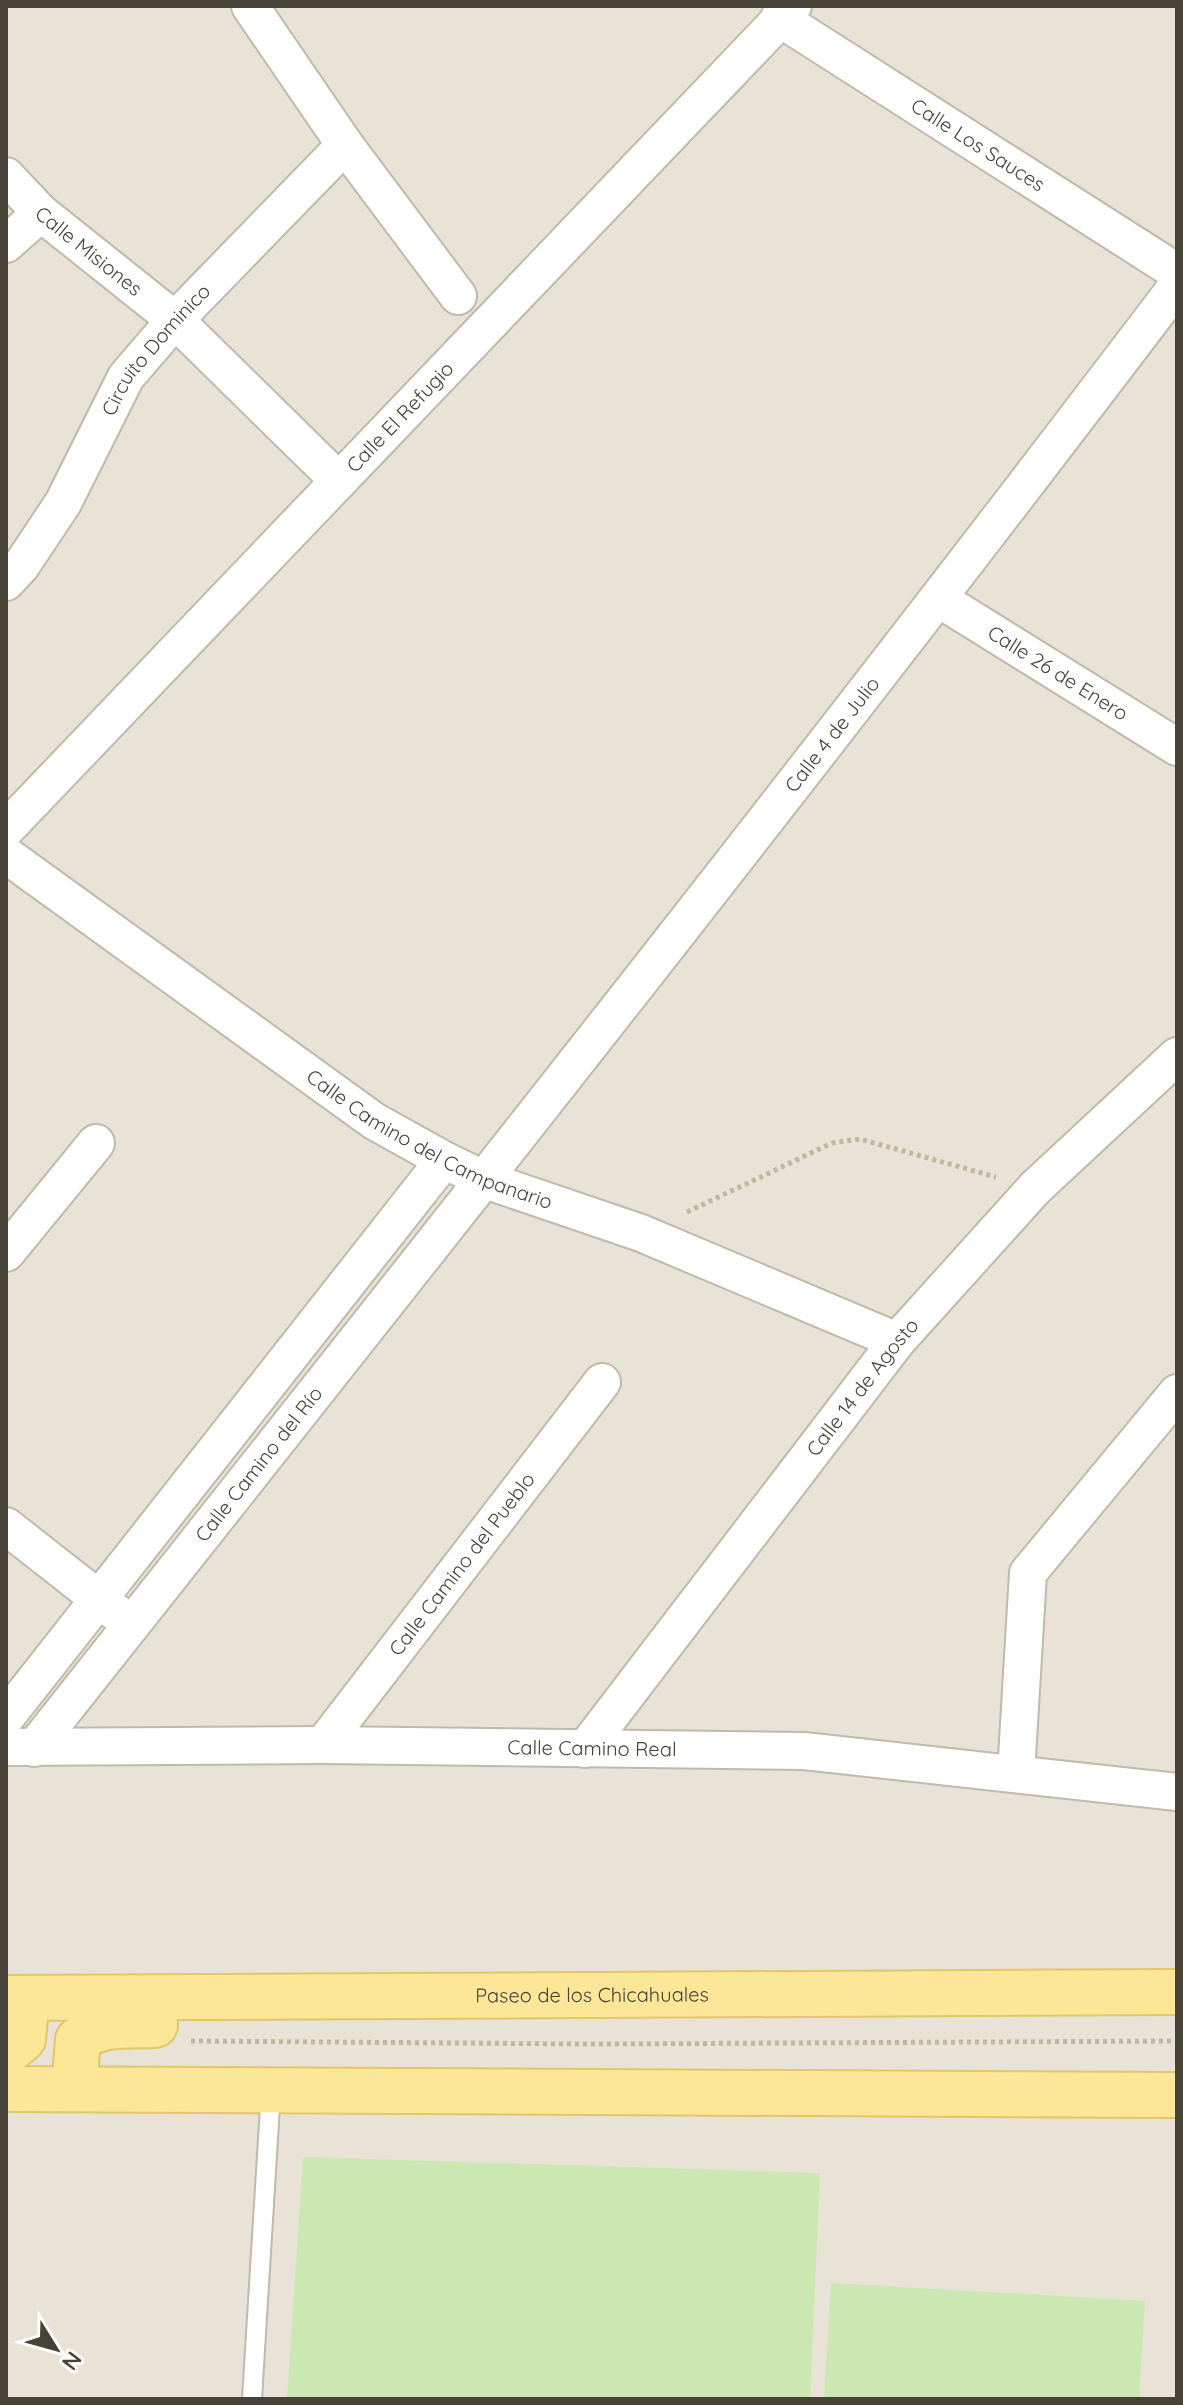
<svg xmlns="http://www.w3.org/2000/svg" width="1183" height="2405" viewBox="0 0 1183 2405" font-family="Quicksand,sans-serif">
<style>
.residential{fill:#e8e3d6}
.green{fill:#cbe7b2}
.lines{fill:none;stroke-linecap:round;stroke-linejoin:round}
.service-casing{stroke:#bfbaab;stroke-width:22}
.minor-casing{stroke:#bfbaab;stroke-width:40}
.primary-casing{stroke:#e2c668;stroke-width:48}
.path{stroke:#c1b79c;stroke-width:5;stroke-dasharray:4 4;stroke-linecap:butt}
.service{stroke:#fff;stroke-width:18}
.minor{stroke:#fff;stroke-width:36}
.primary{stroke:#fce798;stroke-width:44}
.labels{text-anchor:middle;stroke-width:7;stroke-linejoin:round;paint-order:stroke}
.street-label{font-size:20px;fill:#474237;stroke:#fff}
</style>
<rect width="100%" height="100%" fill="#f4f1e8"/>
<rect class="residential" x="6" y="6" width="1171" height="2393"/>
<g class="green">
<polygon points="303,2157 820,2173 810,2399 287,2399"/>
<polygon points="831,2283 1145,2301 1139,2399 824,2399"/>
</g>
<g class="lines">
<g class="service-casing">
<polyline id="service" points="252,2399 271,2090"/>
</g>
<g class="minor-casing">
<g id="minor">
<polyline points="250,6 345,145 458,296"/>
<path id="s1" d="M779,18L1177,272"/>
<path id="s2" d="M6,176L41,213L175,320L339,481"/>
<polyline points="6,244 41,213"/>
<path id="s3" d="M6,582L21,566L63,503L126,377L175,320L345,145"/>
<path id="s4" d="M939,599L1177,747"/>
<path id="s5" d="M6,829L793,6"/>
<path id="s6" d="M6,855L374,1121L444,1160L485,1180L641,1233L897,1341"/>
<polyline points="6,1253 96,1143"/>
<polyline points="6,1526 118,1614"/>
<polyline points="6,1717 444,1160"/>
<path id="s7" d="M323,1745L602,1382"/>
<path id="s8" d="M6,1747L323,1745L804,1751L1177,1792"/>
<path id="s9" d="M34,1748C418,1263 803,779 1177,286"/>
<path id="s10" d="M585,1749L897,1341L1035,1188L1177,1056"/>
<polyline points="1016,1774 1028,1573 1177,1393"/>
</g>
</g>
<g class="primary-casing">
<g id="primary">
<path id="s11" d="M6,1998L1177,1992"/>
<polyline points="6,2053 23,2039 27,1998"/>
<polyline points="6,2089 1177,2095"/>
<path d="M74,2089L78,2040C102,2022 126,2026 155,2025"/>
</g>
</g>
<g class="path">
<polyline points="687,1212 832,1143 860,1139 996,1177"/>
<polyline points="191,2041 591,2044 1177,2041"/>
</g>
<use href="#service" class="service"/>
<use href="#minor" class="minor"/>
<use href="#primary" class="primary"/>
</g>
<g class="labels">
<g class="street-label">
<text dy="7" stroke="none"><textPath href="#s1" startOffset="236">Calle Los Sauces</textPath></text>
<text dy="7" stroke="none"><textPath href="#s2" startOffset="112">Calle Misiones</textPath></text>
<text dy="7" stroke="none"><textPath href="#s3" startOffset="278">Circuito Dominico</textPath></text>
<text dy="7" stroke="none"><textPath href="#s5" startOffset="570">Calle El Refugio</textPath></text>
<text dy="7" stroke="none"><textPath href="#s4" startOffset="140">Calle 26 de Enero</textPath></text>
<text dy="7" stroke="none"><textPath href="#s9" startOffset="1290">Calle 4 de Julio</textPath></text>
<text dy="7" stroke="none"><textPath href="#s6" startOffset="512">Calle Camino del Campanario</textPath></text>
<text dy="7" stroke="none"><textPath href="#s10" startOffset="456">Calle 14 de Agosto</textPath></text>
<text dy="7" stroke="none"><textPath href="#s9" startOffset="362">Calle Camino del Río</textPath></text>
<text dy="7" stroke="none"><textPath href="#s7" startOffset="228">Calle Camino del Pueblo</textPath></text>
<text dy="7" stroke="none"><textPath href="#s8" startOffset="586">Calle Camino Real</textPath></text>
<text dy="7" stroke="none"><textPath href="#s11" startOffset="586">Paseo de los Chicahuales</textPath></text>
</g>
</g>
<rect width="1183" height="2405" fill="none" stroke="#474237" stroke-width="16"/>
<g transform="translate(56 2349) rotate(127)" stroke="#ffffff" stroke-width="6" paint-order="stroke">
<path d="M0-6L14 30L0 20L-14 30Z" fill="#474237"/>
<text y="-12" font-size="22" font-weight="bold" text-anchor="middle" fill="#474237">N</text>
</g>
</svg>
